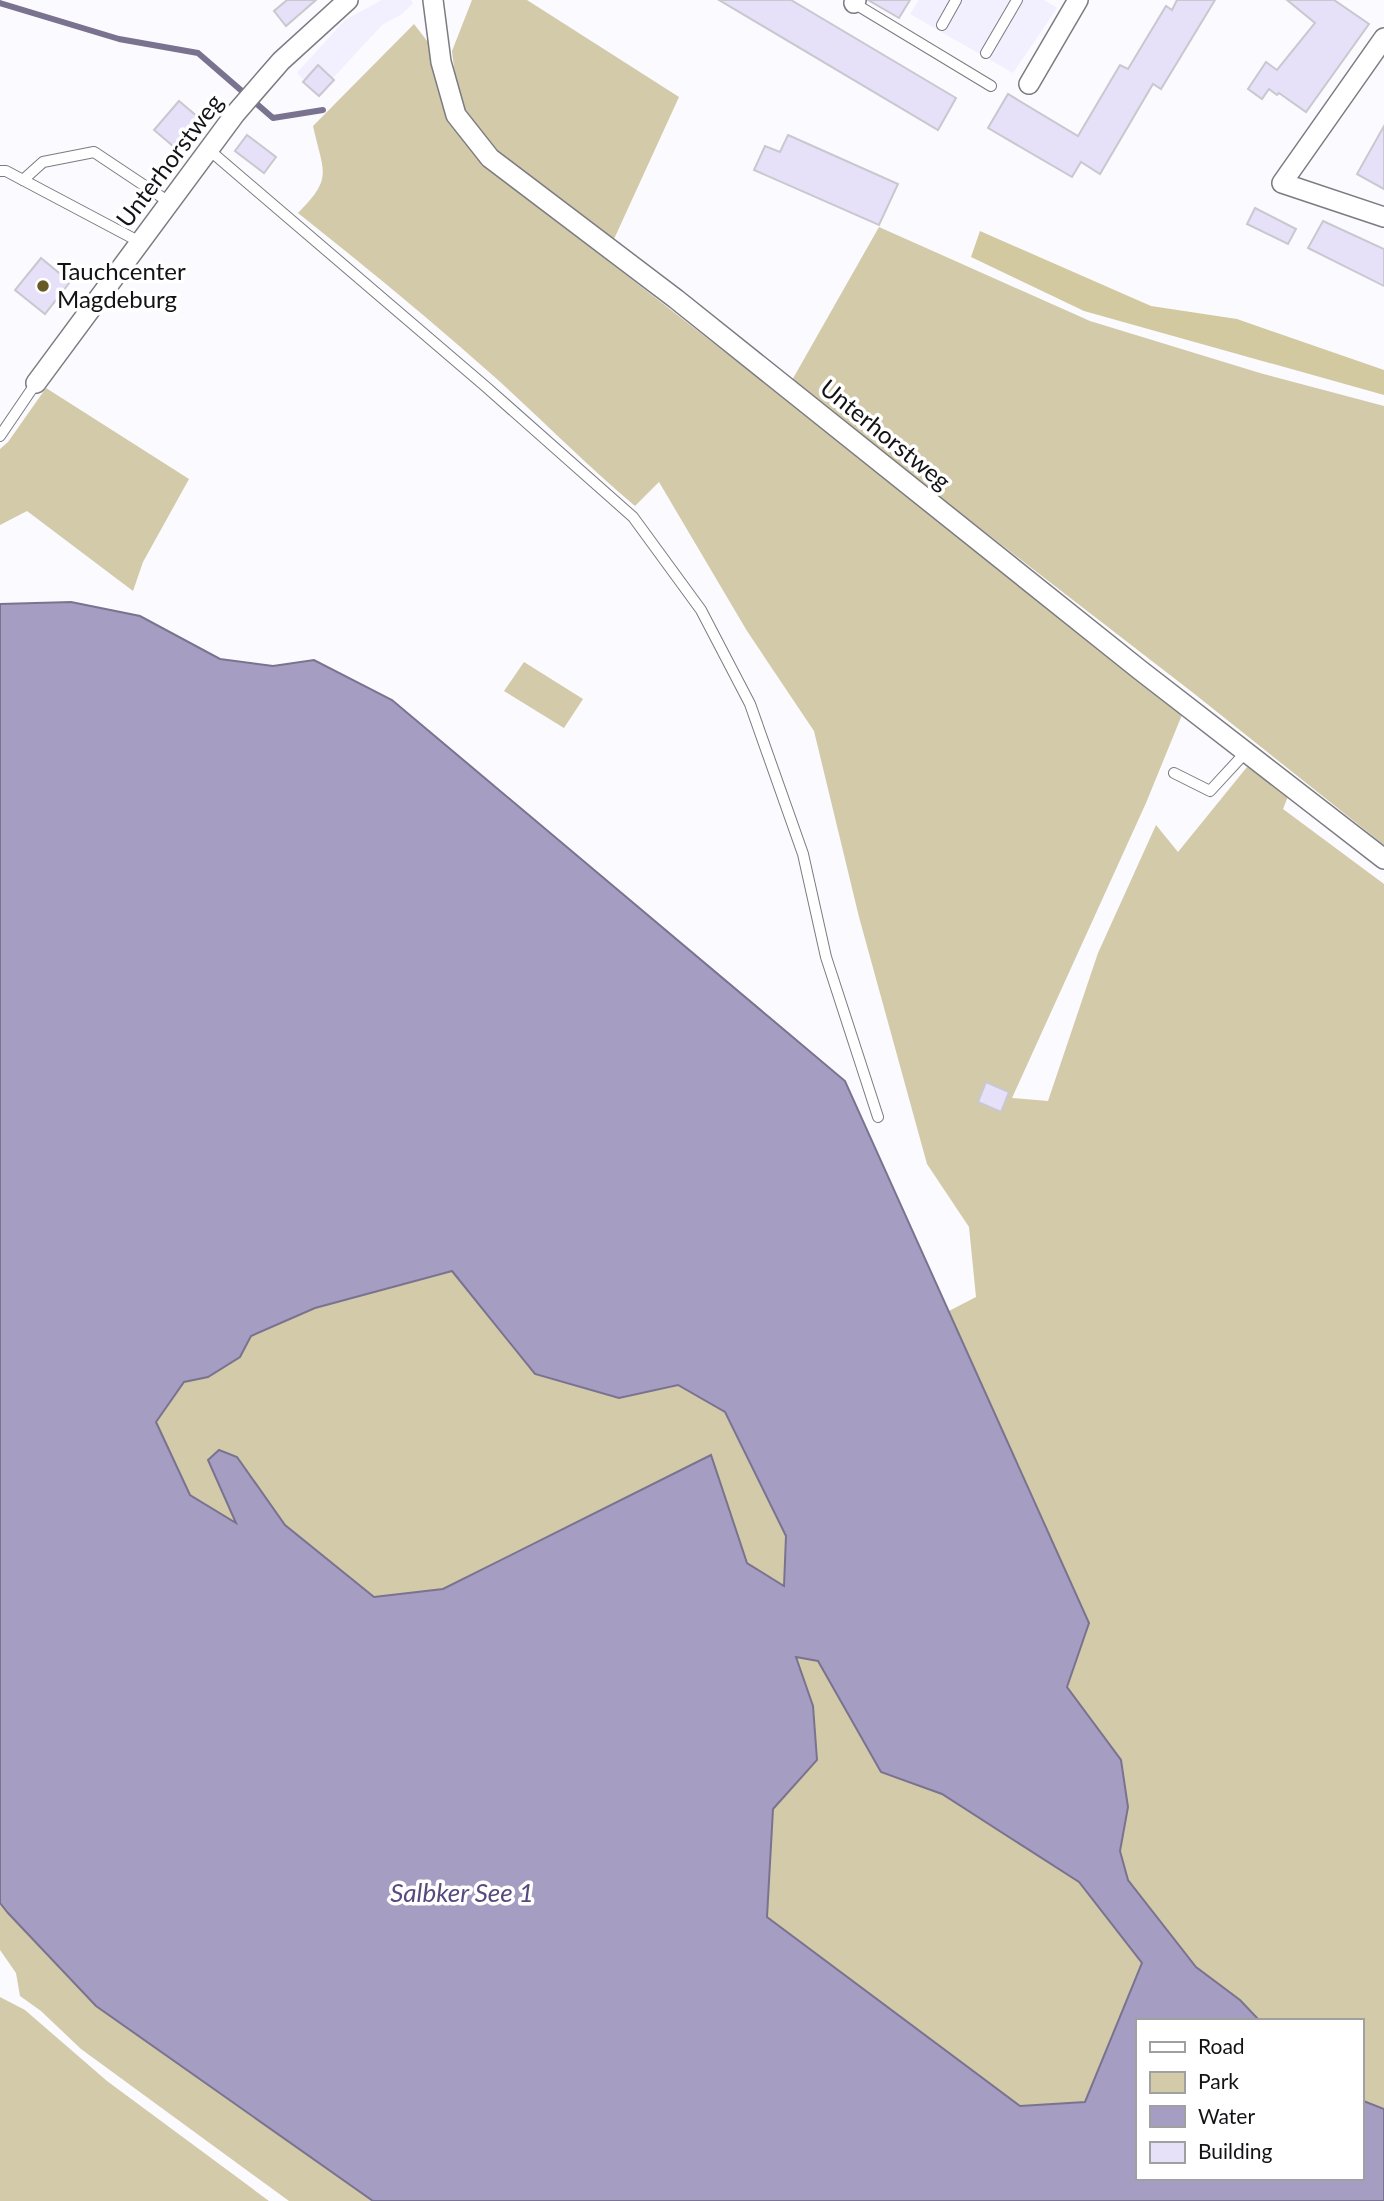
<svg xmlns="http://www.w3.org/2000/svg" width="1384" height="2201" viewBox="0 0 1384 2201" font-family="Lato,sans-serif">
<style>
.built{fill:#f2effe}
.green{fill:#d2caa9}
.forest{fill:#d3c9a0}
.water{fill:#a69dc3;stroke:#7a738f;stroke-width:2;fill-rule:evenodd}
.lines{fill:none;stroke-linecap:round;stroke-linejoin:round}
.stream{stroke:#7a738f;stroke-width:6}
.building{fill:#e6e0f9;stroke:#c9c8cf;stroke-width:2}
.lane-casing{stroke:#7c7b81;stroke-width:12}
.street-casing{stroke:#7c7b81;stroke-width:22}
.lane{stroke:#fff;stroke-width:10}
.street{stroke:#fff;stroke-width:19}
.poi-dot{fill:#675a27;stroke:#fff;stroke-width:2.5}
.labels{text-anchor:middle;stroke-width:7;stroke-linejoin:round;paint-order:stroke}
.street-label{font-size:24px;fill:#131215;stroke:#fff}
.poi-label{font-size:24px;fill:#131215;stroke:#fff;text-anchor:start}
.water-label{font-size:26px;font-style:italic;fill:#584a7e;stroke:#fff}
</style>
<rect width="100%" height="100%" fill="#fbfafe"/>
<g class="built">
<polygon points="382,0 411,0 413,3 402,14 382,25 318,94 297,73 345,20"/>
<polygon points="919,0 1044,0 1057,8 1013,73 910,14"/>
</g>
<g class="green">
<polygon points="472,0 527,0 679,97 614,239 499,152 458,102 452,51"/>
<path d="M414,24L431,46L437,87L448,122L480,161L1184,710L1146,803L1012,1098L1048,1101L1098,953L1156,825L1178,852L1247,767L1289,794L1283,809L1384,884V2110L1361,2101V2021H1259L1240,2000L1196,1967L1128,1880L1120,1851L1128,1807L1121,1760L1067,1687L1089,1623L949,1311L976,1297L969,1227L927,1164L859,917L814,731L747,631L659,482L635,506C588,466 544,422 498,380C433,322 366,267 298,213C334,177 323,172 313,126Z"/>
<polygon points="879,227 1090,321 1260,373 1384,406 1384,845 1192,692 791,382"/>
<polygon points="46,388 189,479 143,562 133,591 27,511 0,525 0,449 8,442"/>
<polygon points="524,662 583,699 564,728 504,691"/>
<polygon points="453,1271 535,1374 619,1398 678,1385 724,1412 786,1536 785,1586 747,1563 710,1455 443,1589 374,1597 285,1525 237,1457 237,1524 190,1495 156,1422 184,1382 208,1377 240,1357 250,1336 315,1308"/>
<polygon points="795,1657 818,1661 881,1772 942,1794 1079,1882 1142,1963 1085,2102 1020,2106 767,1917 773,1809 817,1760 813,1706"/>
<polygon points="0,1903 96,2006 373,2201 289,2201 81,2049 41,2011 20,1996 16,1973 0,1950"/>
<polygon points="0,1997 25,2010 107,2081 269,2201 0,2201"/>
</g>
<polygon class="forest" points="980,231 1151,306 1237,319 1384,370 1384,395 1084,311 971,257"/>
<path class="water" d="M71,602L140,616L220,659L273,666L314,660L392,700L845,1081L1089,1623L1067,1687L1121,1760L1128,1807L1120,1851L1128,1880L1196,1967L1240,2000L1260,2021H1137V2178H1361V2100L1384,2109V2201H373L96,2006L8,1913L0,1903V604ZM452,1271L535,1374L619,1398L678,1385L725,1412L786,1536L784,1586L747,1563L711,1455L443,1589L374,1597L285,1525L237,1457L219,1450L208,1460L236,1523L190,1495L156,1422L184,1382L208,1377L240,1357L251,1336L315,1308ZM796,1657L818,1661L881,1772L942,1794L1079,1882L1142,1963L1085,2102L1020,2106L767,1917L773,1809L817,1760L813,1706Z"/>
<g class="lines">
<polyline class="stream" points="0,3 119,39 198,53 273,118 323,110"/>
</g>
<g class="building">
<polygon points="287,0 316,0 286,26 274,11"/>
<polygon points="719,0 791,0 956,98 938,130"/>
<polygon points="868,0 910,0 899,18"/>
<polygon points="1177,0 1215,0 1161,89 1153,84 1100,174 1081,162 1072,177 988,128 1008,94 1078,136 1120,65 1128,69 1166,6 1172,10"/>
<polygon points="1287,0 1334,0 1369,24 1306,112 1279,93 1277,95 1269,89 1262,99 1248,89 1266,62 1277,70 1315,23"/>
<polygon points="318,65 334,80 319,96 303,82"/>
<polygon points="179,101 198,117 173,146 154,130"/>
<polygon points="1384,126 1384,189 1357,174"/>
<polygon points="247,135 276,157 264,173 235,151"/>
<polygon points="788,135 898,184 879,225 754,170 765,146 780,152"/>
<polygon points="1255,208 1296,229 1288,244 1247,224"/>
<polygon points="1323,221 1384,249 1384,286 1308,248"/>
<polygon points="41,258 70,282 45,314 15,290"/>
<polygon points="986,1082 1009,1092 1001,1112 978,1102"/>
</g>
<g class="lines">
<g class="lane-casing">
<g id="lane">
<polyline points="852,2 991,86"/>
<polyline points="942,25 956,0"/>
<polyline points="986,53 1017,0"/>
<polyline points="208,149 485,386 633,517 701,610 750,704 803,854 826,957 878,1117"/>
<polyline points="0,171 6,171 140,242"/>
<polyline points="23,180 43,162 94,152 169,202"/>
<polyline points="0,436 36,383"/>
<polyline points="1174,773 1210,791 1246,752"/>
</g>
</g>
<g class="street-casing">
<g id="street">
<polyline points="433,0 441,62 456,115 490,158 676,299 1140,670 1384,859"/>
<polyline points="854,3 856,0"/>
<polyline points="1384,38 1282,183 1384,217"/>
<polyline points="1029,84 1078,0"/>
<polyline points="36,383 235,114 281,61 348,0"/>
</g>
</g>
<use href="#lane" class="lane"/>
<use href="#street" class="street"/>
</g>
<circle class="poi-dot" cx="43" cy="286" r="7"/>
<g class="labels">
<g class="street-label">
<text transform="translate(170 161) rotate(-53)" y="8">Unterhorstweg</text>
<text transform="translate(885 435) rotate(39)" y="8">Unterhorstweg</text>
</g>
<g class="poi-label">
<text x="57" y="280">Tauchcenter<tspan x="57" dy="28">Magdeburg</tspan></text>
</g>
<g class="water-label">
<text x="462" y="1902">Salbker See 1</text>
</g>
</g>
<rect x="1136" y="2019" width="228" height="161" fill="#ffffff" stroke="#a1a0a1" stroke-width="2"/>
<rect x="1150" y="2042" width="35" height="10" fill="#ffffff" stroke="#a1a0a1" stroke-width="2"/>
<text x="1198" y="2054" font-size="21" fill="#131215">Road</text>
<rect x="1150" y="2072" width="35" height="21" fill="#d2caa9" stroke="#a1a0a1" stroke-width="2"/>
<text x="1198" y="2089" font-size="21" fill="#131215">Park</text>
<rect x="1150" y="2106" width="35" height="21" fill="#a69dc3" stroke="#a1a0a1" stroke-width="2"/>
<text x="1198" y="2124" font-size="21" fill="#131215">Water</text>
<rect x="1150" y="2142" width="35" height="21" fill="#e6e0f9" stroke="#a1a0a1" stroke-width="2"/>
<text x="1198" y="2159" font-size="21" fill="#131215">Building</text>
</svg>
